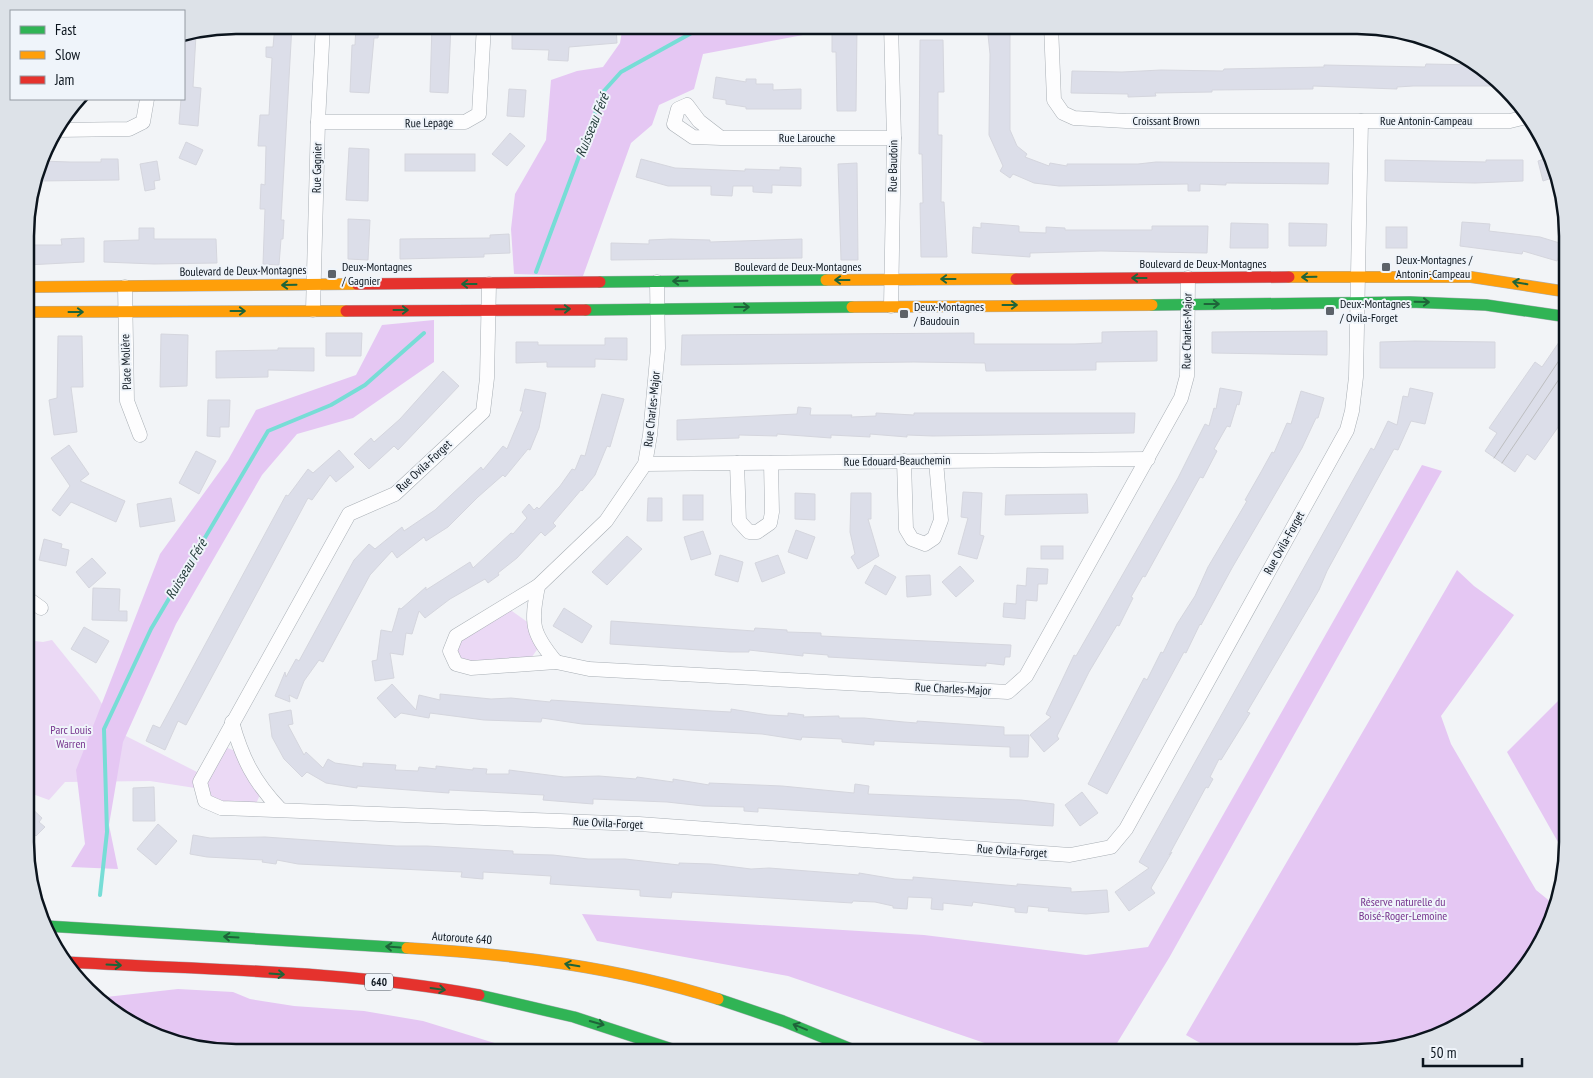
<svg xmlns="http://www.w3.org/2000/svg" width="1593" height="1078" viewBox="0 0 1593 1078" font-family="'PT Sans Narrow',sans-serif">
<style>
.green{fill:#ebd9f5}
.forest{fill:#e5c7f3}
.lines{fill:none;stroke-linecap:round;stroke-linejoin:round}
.stream{stroke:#77ddd6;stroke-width:4}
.building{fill:#dcdee9;stroke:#d5d6de}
.street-casing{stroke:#a9afb5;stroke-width:15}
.fast-casing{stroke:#a9afb5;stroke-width:12}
.slow-casing{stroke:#a9afb5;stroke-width:12}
.jam-casing{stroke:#a9afb5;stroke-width:12}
.street{stroke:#fdfdfe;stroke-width:14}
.fast{stroke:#30b455;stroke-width:11}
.slow{stroke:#ff9f0a;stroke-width:11}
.jam{stroke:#e5322d;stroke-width:11}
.tram{stroke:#bcbdbf;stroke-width:1}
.oneway{stroke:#1e6439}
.poi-dot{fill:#5c6269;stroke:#eff4fa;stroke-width:2}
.labels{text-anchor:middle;stroke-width:4;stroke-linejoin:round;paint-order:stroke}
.shield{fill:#eff4fa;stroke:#4f575f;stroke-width:1}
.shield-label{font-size:11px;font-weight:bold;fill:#0b141d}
.street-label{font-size:12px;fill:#0b141d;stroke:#eff4fa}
.poi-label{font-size:12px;fill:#0b141d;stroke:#eff4fa;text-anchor:start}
.park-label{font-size:12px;fill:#77358e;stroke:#eff4fa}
.water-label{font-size:14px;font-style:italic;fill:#243c3a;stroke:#eff4fa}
.rim{fill:none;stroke:#0b141d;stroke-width:2.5}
</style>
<rect width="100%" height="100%" fill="#f2f4f7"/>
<g class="green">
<polygon points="505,606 533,626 541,644 527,664 456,664 456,636"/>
<polygon points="27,640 43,642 52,640 97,696 120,733 197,772 198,782 195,788 150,781 65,782 49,800 27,792"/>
<polygon points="222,746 241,753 262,790 256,804 205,801 200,782"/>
</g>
<g class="forest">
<polygon points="623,25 803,25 803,35 703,54 694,89 659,105 652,125 631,143 583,276 514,274 511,229 515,194 546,140 551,80 577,71 603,67 620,43"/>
<polygon points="434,320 434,362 353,418 297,434 262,475 176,624 123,742 109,825 118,869 71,867 85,844 76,770 160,554 228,460 256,410 356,375 382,325"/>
<polygon points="1422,465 1442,471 1169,958 1111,1053 1014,1053 788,976 597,941 582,914 924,935 1086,955 1148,947"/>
<polygon points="1457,570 1474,586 1514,615 1441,716 1451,744 1536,890 1557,907 1557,910 1525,970 1451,1031 1357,1053 1218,1053 1186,1035"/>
<polygon points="1568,691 1568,856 1567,858 1507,752"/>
<polygon points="178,989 233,992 250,999 294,1006 364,1011 423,1021 511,1048 514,1053 222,1053 168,1042 108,1010 97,998"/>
</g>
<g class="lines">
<g class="stream">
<polyline points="536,272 603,92 621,72 706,25"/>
<polyline points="100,895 107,832 104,729 151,629 268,431 331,405 365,385 424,333"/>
</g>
</g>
<g class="building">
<polygon points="275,25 292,25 281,220 284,220 283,239 281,239 279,265 263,264 265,209 260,209 261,184 265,185 266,146 258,146 260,115 269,115 272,58 266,57 266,47 273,47"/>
<polygon points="356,25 379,26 378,38 374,38 369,93 350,92 352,45 355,45"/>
<polygon points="432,25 451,25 448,93 430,92"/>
<polygon points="555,25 591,28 616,26 617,43 569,47 568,61 548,60 549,50 512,49 512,32 554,32"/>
<polygon points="987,25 1010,25 1010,130 1017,146 1027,154 1025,157 1049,166 1050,163 1067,166 1067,164 1138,164 1156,162 1329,163 1328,184 1226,183 1226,185 1200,184 1200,191 1188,191 1188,184 1059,186 1034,183 1013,174 1010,178 1000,171 1003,166 989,135 990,54"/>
<polygon points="836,26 857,26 856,111 837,111 836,52 832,52 832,33 836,33"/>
<polygon points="184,35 196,35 193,87 201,88 198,126 179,124 181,99 184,99"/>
<polygon points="920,40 943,40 944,92 938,92 938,135 942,135 941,202 944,202 947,257 921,257 920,203 923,203 922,154 919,154"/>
<polygon points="1426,64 1479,65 1485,68 1500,86 1413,86 1397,87 1397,89 1313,86 1313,89 1212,90 1212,92 1155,93 1156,96 1128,97 1128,94 1071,93 1072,71 1122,72 1161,70 1223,71 1224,69 1324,67 1324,65 1425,67"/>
<polygon points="716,77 746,82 746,79 756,79 756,84 773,84 773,90 801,89 801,109 746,109 746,107 726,104 726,100 713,98"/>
<polygon points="509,89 526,90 524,117 507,116"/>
<polygon points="510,133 525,146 507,166 492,154"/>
<polygon points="186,142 203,150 196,165 179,158"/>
<polygon points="349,148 369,149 368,201 346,200"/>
<rect x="405" y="154" width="70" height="17"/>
<polygon points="1550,157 1555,177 1543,181 1538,161"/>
<polygon points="101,159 118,159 119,180 38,181 37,175 41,161 70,162 101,162"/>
<polygon points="641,159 675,168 745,171 745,169 780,170 780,167 801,168 801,186 772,185 772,193 753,192 753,186 733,186 732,196 711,195 711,186 668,186 636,177"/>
<polygon points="1385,160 1486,162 1486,160 1523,160 1523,181 1475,183 1385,181"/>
<polygon points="157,161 160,180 154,181 155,189 145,191 140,164"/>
<polygon points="857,163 858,260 841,260 838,164"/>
<polygon points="348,219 370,220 368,260 348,259"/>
<polygon points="1462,222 1490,224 1489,231 1540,237 1563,244 1557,261 1523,251 1522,254 1460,246"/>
<polygon points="981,223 1019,226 1019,232 1046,233 1046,227 1065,228 1065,230 1152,230 1152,226 1208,226 1207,253 1101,251 1030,253 1030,257 972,253 973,227 981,228"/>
<polygon points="1231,223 1268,224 1268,248 1230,248"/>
<polygon points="1289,223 1327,224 1326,246 1289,246"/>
<rect x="1386" y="227" width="21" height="21"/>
<polygon points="139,228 154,228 154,239 216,239 217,263 154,264 104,262 104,241 139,240"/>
<polygon points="509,234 510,253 484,254 484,257 400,259 400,239 490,238 490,235"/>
<polygon points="84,238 84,262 27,265 27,245 62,245 61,239"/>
<polygon points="671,239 710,240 710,242 802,239 802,258 611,260 611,243 649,244 649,240"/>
<polygon points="1568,329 1568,413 1535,460 1527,454 1515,472 1485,451 1497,433 1489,428 1535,362 1542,367"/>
<polygon points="1157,331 1157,361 1096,362 1096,370 986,371 985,363 914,362 681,365 682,335 974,333 974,344 1075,344 1102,343 1102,332"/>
<polygon points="1327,331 1327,355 1212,353 1212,332"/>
<polygon points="326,333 362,333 361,356 326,356"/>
<polygon points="161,334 188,335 187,386 160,387"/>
<polygon points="58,336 82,336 83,387 71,387 77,432 54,435 49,400 57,398"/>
<polygon points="605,338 627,338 627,360 595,359 595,367 547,367 547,362 516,363 516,342 538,342 538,345 605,345"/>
<polygon points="1415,341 1495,342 1495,368 1380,368 1380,342"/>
<polygon points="278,348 314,348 314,371 268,370 268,377 216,378 216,351 278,350"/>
<polygon points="443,371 459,386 398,450 394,446 369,469 354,454 371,438 374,442 400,419"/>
<polygon points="1220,388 1242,392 1239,405 1237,404 1230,427 1227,426 1214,449 1217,451 1203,478 1200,477 1145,577 1143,576 1131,597 1133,598 1119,626 1117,625 1089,672 1057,736 1059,739 1044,752 1030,735 1051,717 1046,714 1074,655 1076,656 1178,478 1205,424 1209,426 1214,408 1216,409"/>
<polygon points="1410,388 1433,393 1425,424 1411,421 1398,450 1394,449 1327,571 1319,590 1247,712 1250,713 1221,760 1219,759 1210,777 1213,779 1208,788 1206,787 1169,855 1172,852 1151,888 1155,893 1129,911 1115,892 1149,868 1139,862 1371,448 1374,450 1388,421 1397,425 1403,396 1408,397"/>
<polygon points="525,389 546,393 539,428 530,450 528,449 505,477 503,475 478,497 448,527 426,541 424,537 397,558 392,551 370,575 323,662 319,660 304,681 297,699 289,695 290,702 275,696 285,672 286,677 296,659 299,661 354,560 369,544 375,549 402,527 404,531 435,510 481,467 483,470 503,446 507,449 523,411 520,411"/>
<polygon points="1301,391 1324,398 1318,418 1316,418 1302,448 1232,568 1201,625 1200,624 1186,653 1184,652 1107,794 1088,784 1144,678 1147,680 1161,652 1163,653 1177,624 1195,596 1208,567 1247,501 1245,500 1261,472 1272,452 1274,453 1287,423 1291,424"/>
<polygon points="602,394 624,399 610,447 607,446 595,475 582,491 581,490 553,523 556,526 545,536 541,532 517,558 498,573 499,575 488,583 485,579 450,599 425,618 419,611 412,634 406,633 403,655 390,653 394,678 375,681 372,661 377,660 381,630 392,632 399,608 401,609 426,587 426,590 470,562 473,568 511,533 513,534 527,518 522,512 529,504 534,510 537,507 539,509 560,486 572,469 575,470 581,455 585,456"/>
<polygon points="208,400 230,400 229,427 220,427 220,437 207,436"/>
<polygon points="798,407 811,408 810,415 852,415 851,417 876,416 876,413 914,415 914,413 1135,413 1134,433 933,436 907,435 907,437 870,434 870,437 831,435 831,438 777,434 777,436 739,435 739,438 677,440 677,420 797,414"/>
<polygon points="69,445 89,474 80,481 125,501 116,522 71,502 60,516 52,510 70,486 51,458"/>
<polygon points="339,450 354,467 336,482 330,475 312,500 308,498 186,725 178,721 165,750 146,741 153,725 160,728 286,495 288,496 308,469 313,473"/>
<polygon points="196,451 216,461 199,494 179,483"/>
<polygon points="963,492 982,493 980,535 984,536 977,559 958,554 968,518 961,517"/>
<polygon points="795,493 815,494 815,520 795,519"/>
<polygon points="851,493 871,493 871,519 868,519 879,556 858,569 851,557 855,554 850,532"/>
<polygon points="1087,494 1088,513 1005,515 1006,495"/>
<rect x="683" y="495" width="20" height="25"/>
<polygon points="171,498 175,521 140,527 137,504"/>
<polygon points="648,498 662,498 662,521 647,521"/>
<polygon points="796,530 815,537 807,559 788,552"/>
<polygon points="703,531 711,554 691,560 684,537"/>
<polygon points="627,536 642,549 607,585 592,572"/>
<polygon points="44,539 62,544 61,548 69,550 66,566 39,560"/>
<rect x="1041" y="546" width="22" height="13"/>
<polygon points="720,555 743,562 738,582 715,575"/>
<polygon points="778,555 785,573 762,582 755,563"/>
<polygon points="92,558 106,573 89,588 76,572"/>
<polygon points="875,565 896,577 886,595 865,583"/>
<polygon points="960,566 974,581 956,597 942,582"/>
<polygon points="1027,568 1048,569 1047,584 1038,584 1037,601 1026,600 1025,619 1003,617 1004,603 1016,604 1017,585 1026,586"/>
<polygon points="930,575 931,595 907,597 906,576"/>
<polygon points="93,588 120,589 119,611 127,611 127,621 92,620"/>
<polygon points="564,608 592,626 582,643 553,626"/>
<polygon points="611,621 754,631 755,628 772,629 787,630 787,632 821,633 821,636 1011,645 1010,657 1005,657 1004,665 986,663 986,666 828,657 828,655 803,653 803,656 749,650 749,652 730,652 610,644"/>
<polygon points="84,627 109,641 96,663 71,649"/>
<polygon points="392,684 416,710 419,695 440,700 440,694 491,699 511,698 550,702 551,700 712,711 731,712 731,709 768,715 788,716 788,713 804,715 803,717 839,716 839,718 864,718 904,722 917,723 917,721 1004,727 1004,735 1029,735 1028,757 1010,757 1010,747 874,741 874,745 842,742 842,739 802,737 801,740 762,734 582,724 542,718 541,722 484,720 430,713 429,718 401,713 395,718 377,698"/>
<polygon points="291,710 293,724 288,725 304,755 306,752 323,768 328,759 335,763 363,767 363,763 396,765 395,770 418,771 419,767 436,769 436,766 473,770 473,768 487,769 486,774 509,774 509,770 564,777 599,776 636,779 637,777 673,782 673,779 709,785 709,783 782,786 854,793 855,784 869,786 868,794 1021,800 1054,804 1053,826 758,808 758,812 744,811 744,807 703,806 667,802 593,799 593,804 543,800 544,795 449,790 449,793 435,792 357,786 357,788 326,783 307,772 302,777 284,759 272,737 269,714"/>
<polygon points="154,787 155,821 133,821 133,788"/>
<polygon points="1082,792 1098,813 1080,826 1065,805"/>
<polygon points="27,804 42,818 39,822 45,827 36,836 27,828"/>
<polygon points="158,824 177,841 156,865 137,849"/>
<polygon points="193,835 210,838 265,837 396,846 427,846 513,851 513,854 553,855 588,859 625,859 679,865 679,863 711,864 751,869 769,868 859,875 859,873 895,879 913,880 913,877 1017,886 1017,884 1071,888 1071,892 1107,890 1109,912 1086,914 1048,911 1049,908 1028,906 1027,913 1015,912 1015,908 973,902 972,906 943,903 943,910 931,909 932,898 908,897 907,909 893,908 893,906 875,902 853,901 852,903 672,892 671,898 654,897 640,896 640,890 550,884 551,876 483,872 483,879 461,877 462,872 298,864 277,860 276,864 262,862 263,860 207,857 190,854"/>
</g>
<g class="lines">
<g class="street-casing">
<g id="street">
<polyline points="891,25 894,138 891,306"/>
<polyline points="1051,25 1054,100 1063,113 1074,118 1126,121 1510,121 1526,117"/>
<polyline points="318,122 465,122 479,114 484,25"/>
<polyline points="57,130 129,129 143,122 147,99"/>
<polyline points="721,138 693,137 674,124 678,109 687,105 699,121 721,138 894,138"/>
<polyline points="657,282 658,348 650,435 645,464 606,521 538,586 456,636 450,651 456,664 471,668 556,662 589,669 1008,692 1026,676 1181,398 1187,376 1188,278"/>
<polyline points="489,284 487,378 483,412 395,494 349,514 200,782 205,801 221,808 639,824 1070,855 1111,847 1126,829 1347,430 1352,411 1356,377 1361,121"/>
<polyline points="125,287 127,401 140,435"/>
<polyline points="313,310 318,122 323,25"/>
<polyline points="904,461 906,529 912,539 925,544 934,538 941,520 936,461"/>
<polyline points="737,463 739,521 749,532 757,532 770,523 772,512 771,463"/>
<polyline points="645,464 1148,459"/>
<path d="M538,586C531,624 531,632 556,662"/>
<polyline points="27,598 41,608"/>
<path d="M232,722C242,758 254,782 280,809"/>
</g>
</g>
<g class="fast-casing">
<g id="fast">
<polyline points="600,282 826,280"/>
<polyline points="1152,305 1410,302 1486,305 1568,317"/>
<polyline points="586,310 852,307"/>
<polyline points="46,926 407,948"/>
<polyline points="479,995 574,1017 684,1053"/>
<polyline points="718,999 783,1021 861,1053"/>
</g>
</g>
<g class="slow-casing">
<g id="slow">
<polyline points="1289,277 1471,277 1568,292"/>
<polyline points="826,280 1016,279"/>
<polyline points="27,287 357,284"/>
<polyline points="852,307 1152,305"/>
<polyline points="27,312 346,311"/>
<path d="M407,948C512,954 617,967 718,999"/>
</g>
</g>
<g class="jam-casing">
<g id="jam">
<polyline points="1016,279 1289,277"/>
<polyline points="357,284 600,282"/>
<polyline points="346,311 586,310"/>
<path d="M66,962C204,970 343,970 479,995"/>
</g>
</g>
<use href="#street" class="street"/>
<use href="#fast" class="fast"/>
<use href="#slow" class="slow"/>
<use href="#jam" class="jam"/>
<g class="tram">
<polyline points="1494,458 1568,347"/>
<polyline points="1502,463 1568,366"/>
</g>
</g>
<defs><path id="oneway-shaft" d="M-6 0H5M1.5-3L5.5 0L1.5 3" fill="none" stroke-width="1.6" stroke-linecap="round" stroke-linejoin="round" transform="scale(1.25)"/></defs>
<g class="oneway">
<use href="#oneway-shaft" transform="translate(1309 277) rotate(179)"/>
<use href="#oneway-shaft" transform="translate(1139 278) rotate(180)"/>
<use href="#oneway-shaft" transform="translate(948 279) rotate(180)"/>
<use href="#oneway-shaft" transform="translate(842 280) rotate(180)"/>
<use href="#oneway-shaft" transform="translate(680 281) rotate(179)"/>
<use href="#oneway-shaft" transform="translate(1520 283) rotate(-171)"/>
<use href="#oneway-shaft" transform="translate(469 284) rotate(-180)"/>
<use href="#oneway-shaft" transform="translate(289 285) rotate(179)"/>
<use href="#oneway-shaft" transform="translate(1422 302) rotate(1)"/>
<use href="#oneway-shaft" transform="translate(1212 304)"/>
<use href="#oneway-shaft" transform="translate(1010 305)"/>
<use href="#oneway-shaft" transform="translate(742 307)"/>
<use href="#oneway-shaft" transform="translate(563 309) rotate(-1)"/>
<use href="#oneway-shaft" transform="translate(401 310)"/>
<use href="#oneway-shaft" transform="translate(238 311)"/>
<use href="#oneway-shaft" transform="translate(76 312)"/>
<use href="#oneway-shaft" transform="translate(231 937) rotate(-177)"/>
<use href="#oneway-shaft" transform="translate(393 947) rotate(-176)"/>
<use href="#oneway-shaft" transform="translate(114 965) rotate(3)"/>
<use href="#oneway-shaft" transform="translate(572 965) rotate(-170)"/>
<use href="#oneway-shaft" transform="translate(277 974) rotate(4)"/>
<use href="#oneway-shaft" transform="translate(438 989) rotate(8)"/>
<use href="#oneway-shaft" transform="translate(597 1023) rotate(16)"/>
<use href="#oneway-shaft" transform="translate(800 1027) rotate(-158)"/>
</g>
<g class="poi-dot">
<rect x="1381" y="262" width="10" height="10" rx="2.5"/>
<rect x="327" y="269" width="10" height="10" rx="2.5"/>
<rect x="1325" y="306" width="10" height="10" rx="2.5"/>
<rect x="899" y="309" width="10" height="10" rx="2.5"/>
</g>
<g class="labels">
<rect class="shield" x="365" y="973.5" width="28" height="17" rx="4"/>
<g class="shield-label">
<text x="379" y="986">640</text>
</g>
<g class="street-label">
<text x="1166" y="125">Croissant Brown</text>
<text x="1426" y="125">Rue Antonin-Campeau</text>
<text transform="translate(429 123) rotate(-1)" y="4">Rue Lepage</text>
<text x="807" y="142">Rue Larouche</text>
<text transform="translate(893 166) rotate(-89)" y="4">Rue Baudoin</text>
<text transform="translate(317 168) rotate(-89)" y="4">Rue Gagnier</text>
<text x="1203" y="268">Boulevard de Deux-Montagnes</text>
<text x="798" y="271">Boulevard de Deux-Montagnes</text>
<text transform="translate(243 271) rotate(-1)" y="4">Boulevard de Deux-Montagnes</text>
<text transform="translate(1187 331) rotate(-89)" y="4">Rue Charles-Major</text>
<text transform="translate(126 362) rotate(-92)" y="4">Place Molière</text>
<text transform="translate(652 409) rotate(-84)" y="4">Rue Charles-Major</text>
<text transform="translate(897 461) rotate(-1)" y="4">Rue Edouard-Beauchemin</text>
<text transform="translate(424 466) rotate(-43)" y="4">Rue Ovila-Forget</text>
<text transform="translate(1284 543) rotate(-61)" y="4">Rue Ovila-Forget</text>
<text transform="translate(953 689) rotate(3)" y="4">Rue Charles-Major</text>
<text transform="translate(608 823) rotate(3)" y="4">Rue Ovila-Forget</text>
<text transform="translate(1012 851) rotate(4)" y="4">Rue Ovila-Forget</text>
<text transform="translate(462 938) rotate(4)" y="4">Autoroute 640</text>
</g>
<g class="poi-label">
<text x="1396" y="264">Deux-Montagnes /<tspan x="1396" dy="14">Antonin-Campeau</tspan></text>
<text x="342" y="271">Deux-Montagnes<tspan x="342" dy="14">/ Gagnier</tspan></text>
<text x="1340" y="308">Deux-Montagnes<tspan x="1340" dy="14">/ Ovila-Forget</tspan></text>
<text x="914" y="311">Deux-Montagnes<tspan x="914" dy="14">/ Baudouin</tspan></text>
</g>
<g class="park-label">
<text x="71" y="734">Parc Louis<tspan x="71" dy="14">Warren</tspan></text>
<text x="1403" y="906">Réserve naturelle du<tspan x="1403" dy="14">Boisé-Roger-Lemoine</tspan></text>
</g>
<g class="water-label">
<text transform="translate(592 125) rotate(-68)" y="5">Ruisseau Féré</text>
<text transform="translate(186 569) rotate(-59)" y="5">Ruisseau Féré</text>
</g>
</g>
<path d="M0 0H1593V1078H0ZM236 34H1357A202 202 0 0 1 1559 236V842A202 202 0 0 1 1357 1044H236A202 202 0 0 1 34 842V236A202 202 0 0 1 236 34Z" fill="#dde2e8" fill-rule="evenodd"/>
<path class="rim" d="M236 34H1357A202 202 0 0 1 1559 236V842A202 202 0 0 1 1357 1044H236A202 202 0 0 1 34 842V236A202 202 0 0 1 236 34Z"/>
<rect x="10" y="10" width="175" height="90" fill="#eff4fa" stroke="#949aa2"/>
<rect x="20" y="26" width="25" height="8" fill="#30b455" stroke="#949aa2"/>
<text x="55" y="35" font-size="15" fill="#0b141d">Fast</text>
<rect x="20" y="51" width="25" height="8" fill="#ff9f0a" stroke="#949aa2"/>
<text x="55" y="60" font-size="15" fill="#0b141d">Slow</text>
<rect x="20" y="76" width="25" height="8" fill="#e5322d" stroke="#949aa2"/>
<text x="55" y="85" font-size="15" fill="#0b141d">Jam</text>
<path d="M1423 1058v8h99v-8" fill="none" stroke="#0b141d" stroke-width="2.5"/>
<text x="1430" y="1058" font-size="15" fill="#0b141d" stroke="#eff4fa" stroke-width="4" paint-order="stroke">50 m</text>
</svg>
